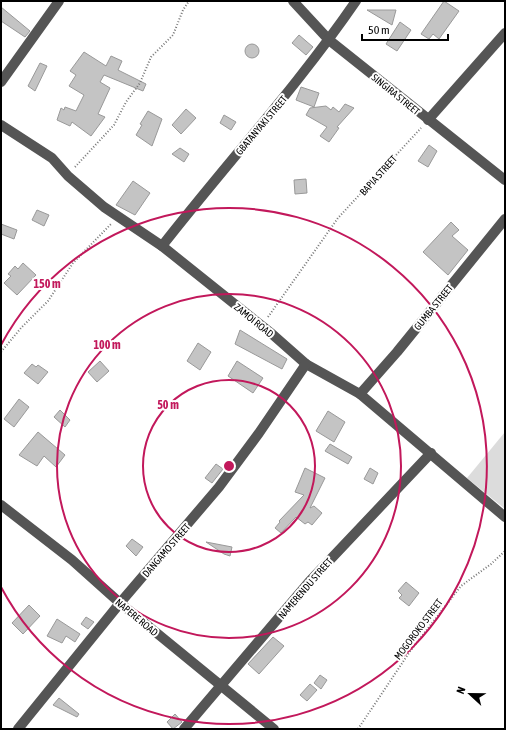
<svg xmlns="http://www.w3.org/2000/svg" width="506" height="730" viewBox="0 0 506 730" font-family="'Asap Condensed',sans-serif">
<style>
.green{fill:#dcdcdc}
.building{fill:#c4c4c4;stroke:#999}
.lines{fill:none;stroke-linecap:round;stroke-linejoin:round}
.path{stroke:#777;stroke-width:2;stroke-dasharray:1 2;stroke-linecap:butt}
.minor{stroke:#555;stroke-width:10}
.ring{fill:none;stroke:#c2185b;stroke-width:2}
.labels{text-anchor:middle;stroke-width:4;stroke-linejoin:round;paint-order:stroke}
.street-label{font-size:10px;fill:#000;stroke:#fff}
.centre{fill:#c2185b;stroke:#fff;stroke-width:2}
.ring-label{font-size:12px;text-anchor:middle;font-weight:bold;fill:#c2185b;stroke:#fff;stroke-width:4;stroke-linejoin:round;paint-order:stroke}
</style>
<rect width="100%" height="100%" fill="#fff"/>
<polygon class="green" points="505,432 505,509 467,478"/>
<g class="building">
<polygon points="444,1 459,11 439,39 433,34 429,39 421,34"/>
<polygon points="1,7 30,31 25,37 1,21"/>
<polygon points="367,10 396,10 392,25"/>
<polygon points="400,22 411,30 397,51 386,44"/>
<polygon points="299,35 313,47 306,55 292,43"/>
<circle cx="252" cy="51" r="7"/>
<polygon points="84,52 106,66 111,56 122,61 118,70 146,84 143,91 104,75 100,82 110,88 98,114 105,117 91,136 72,122 70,126 57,120 61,108 64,110 65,107 76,111 84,95 69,86 76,75 70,71"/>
<polygon points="40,63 47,66 35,91 28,86"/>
<polygon points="301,87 319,93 314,107 296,100"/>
<polygon points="345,104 354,108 337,127 339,128 329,142 320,136 327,127 306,115 310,108 326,106 331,110 333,107 339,112"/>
<polygon points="186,109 196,118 181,134 172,125"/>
<polygon points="148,111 162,119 152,146 136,135 142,125 140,124"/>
<polygon points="224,115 236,122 231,130 220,123"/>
<polygon points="429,145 437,151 428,167 418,161"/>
<polygon points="180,148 189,154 184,162 172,154"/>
<polygon points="306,179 307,193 295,194 294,180"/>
<polygon points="133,181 150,193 135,215 116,205"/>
<polygon points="37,210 49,215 44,226 32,220"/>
<polygon points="451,222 459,230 452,236 468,250 448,275 423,252"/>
<polygon points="1,224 17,230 14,239 1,234"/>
<polygon points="23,263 36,275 17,295 4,283 11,276 8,274 15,266 18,269"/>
<polygon points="240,330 287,359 282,369 235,344"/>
<polygon points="198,343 211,352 200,370 187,361"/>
<polygon points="100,361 109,371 97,382 88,372"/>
<polygon points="237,361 263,378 253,393 228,376"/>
<polygon points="32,364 36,367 38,365 48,372 38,384 24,373"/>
<polygon points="19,399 29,407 14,427 4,419"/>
<polygon points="60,410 70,420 65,427 54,417"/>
<polygon points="328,411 345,422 334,442 316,431"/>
<polygon points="38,432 65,455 56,467 44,456 37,466 19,455"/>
<polygon points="330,444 352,457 348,464 325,451"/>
<polygon points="216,464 223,469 212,483 205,478"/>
<polygon points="305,468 325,478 310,508 314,506 322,513 312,525 308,522 305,524 296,517 281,533 275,528 280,522 279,521 304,495 295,492"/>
<polygon points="370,468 378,473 373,484 364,479"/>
<polygon points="132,539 143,547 136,556 126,546"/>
<polygon points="206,542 232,547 230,556 224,554"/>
<polygon points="406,582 419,593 409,606 399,598 402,595 398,591"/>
<polygon points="29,605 40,616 23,634 12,623"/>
<polygon points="86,617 94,622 88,629 81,624"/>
<polygon points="57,619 80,634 75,642 66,636 62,643 47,636"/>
<polygon points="273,637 284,646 259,674 248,664"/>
<polygon points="320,675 327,680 321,689 314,683"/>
<polygon points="310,684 317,690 307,701 300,695"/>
<polygon points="59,698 79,714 77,717 53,705"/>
<polygon points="175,714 182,722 173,729 167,722"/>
</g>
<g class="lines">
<g class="path">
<polyline points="75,167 114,125 126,102 140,83 151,57 173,35 183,10 189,1"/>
<polyline points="268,317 338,218 421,128"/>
<polyline points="1,352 21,328 48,301 73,263 112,223"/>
<polyline points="358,729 411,650 461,586 491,564 505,551"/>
</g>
<g class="minor">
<polyline points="293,1 329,40 505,180"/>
<polyline points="1,82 59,1"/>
<polyline points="428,120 505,33"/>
<polyline points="1,125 52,158 68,176 104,207 162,246 272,334 306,364 360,394 505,517"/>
<path d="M162,246C226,164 297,87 356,1"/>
<polyline points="360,394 397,352 505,219"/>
<polyline points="1,505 72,560 120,603 274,729"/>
<polyline points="18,729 120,603 219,487 259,433 306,364"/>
<polyline points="184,729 309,582 431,453"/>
</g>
</g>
<g class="ring">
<circle cx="229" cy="466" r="86"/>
<circle cx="229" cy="466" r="172"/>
<path d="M1 345A258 258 0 1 1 1 587"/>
</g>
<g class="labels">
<g class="street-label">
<text transform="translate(396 94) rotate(39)" y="4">SINGIRA STREET</text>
<text transform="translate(261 125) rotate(-50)" y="4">GBATANYAKI STREET</text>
<text transform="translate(378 175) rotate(-48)" y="4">BAPIA STREET</text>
<text transform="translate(433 307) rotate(-51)" y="4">GUMBA STREET</text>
<text transform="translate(254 320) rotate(39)" y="4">ZAMOI ROAD</text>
<text transform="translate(166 550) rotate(-49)" y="4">DANGAMO STREET</text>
<text transform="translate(305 588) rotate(-49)" y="4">NAMERENDU STREET</text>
<text transform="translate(137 617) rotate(40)" y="4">NAPERE ROAD</text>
<text transform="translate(418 629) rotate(-53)" y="4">MOGOROKO STREET</text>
</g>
</g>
<circle cx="229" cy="466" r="6" class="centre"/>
<g class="ring-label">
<text x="47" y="288">150 m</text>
<text x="107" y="349">100 m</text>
<text x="168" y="409">50 m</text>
</g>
<rect width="506" height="730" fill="none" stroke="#000000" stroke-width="4"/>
<g transform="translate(470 694) rotate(292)" stroke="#ffffff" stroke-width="3" paint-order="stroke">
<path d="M0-3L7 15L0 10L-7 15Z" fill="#000000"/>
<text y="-6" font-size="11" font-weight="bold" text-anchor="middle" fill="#000000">N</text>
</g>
<path d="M362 34v6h86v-6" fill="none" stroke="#000000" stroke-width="2"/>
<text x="368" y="34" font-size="12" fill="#000000" stroke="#ffffff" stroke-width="3" paint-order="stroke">50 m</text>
</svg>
